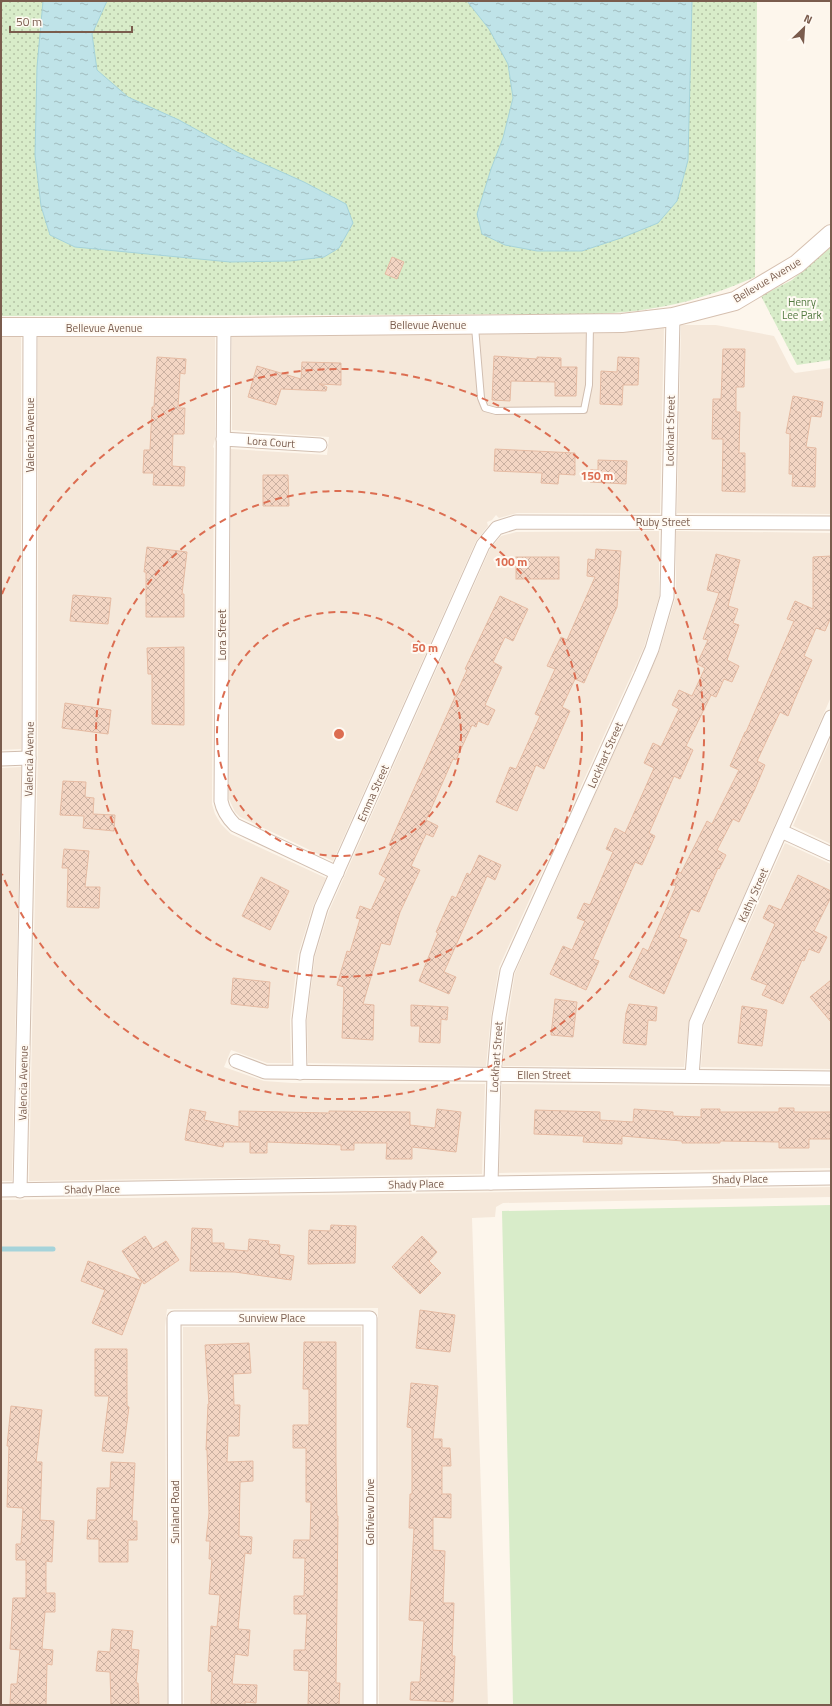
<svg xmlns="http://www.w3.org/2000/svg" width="832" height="1706" viewBox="0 0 832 1706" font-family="'Titillium Web',sans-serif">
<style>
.residential{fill:#f5e8da}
.green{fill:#d8ecc9}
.park{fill:url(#park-dots)}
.water{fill:url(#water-ripples);stroke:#a5d3da}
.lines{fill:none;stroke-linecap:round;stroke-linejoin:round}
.stream{stroke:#a5d3da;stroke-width:5}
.building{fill:url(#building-cross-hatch);stroke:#e6bba3}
.lane-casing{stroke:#d1beb0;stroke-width:8}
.street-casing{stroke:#d1beb0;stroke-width:15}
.secondary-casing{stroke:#d6c0b0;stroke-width:20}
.lane{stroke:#fff;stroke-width:6}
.street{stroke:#fff;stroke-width:13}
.secondary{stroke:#fff;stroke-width:18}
.ring{fill:none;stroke:#dc6d51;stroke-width:2;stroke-dasharray:7 5}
.labels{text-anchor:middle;stroke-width:4;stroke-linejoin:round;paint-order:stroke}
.street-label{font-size:11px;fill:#7a5c4d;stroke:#fffaf3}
.park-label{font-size:11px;fill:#537a41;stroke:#fffaf3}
.centre{fill:#dc6d51;stroke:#fffaf3;stroke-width:2}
.ring-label{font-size:12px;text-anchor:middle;font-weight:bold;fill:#dc6d51;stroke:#fffaf3;stroke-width:4;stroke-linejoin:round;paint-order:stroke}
</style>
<defs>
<pattern id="park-dots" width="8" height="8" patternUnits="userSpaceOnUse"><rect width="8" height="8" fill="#d8ecc9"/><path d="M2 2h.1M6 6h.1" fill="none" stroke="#b4c2a5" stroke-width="1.8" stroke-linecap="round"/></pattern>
<pattern id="water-ripples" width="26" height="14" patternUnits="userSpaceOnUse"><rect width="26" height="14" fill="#bfe3e8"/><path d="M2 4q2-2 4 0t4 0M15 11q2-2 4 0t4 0" fill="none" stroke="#a0bbbe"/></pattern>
<pattern id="building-cross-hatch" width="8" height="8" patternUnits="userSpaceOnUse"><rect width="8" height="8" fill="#f3d5c3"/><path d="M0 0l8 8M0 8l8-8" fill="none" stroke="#cab0a1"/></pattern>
</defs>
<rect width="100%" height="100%" fill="#fdf6ec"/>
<g class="residential">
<polygon points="681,325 716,325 774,336 791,369 795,373 831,368 831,514 677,513"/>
<polygon points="664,327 660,513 517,513 499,518 496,515 492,520 487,522 488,526 476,541 333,861 240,817 235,812 229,799 231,449 327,455 329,437 232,430 232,336 621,333"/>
<polygon points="1,336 21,337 21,749 1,750"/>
<polygon points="38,337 215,337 215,439 213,447 214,448 212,804 215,814 221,824 231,834 326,878 313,906 298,955 290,1020 291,1063 267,1063 231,1050 224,1067 264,1081 292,1083 485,1084 482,1174 29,1181 38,748"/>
<polygon points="659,531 659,597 644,647 499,967 491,1016 486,1066 308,1063 307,1020 315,956 329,911 490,549 501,536 516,532"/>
<polygon points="676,531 831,533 831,697 689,1020 684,1067 503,1066 508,1017 515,973 659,652 676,596"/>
<polygon points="831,738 831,844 793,826"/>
<polygon points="21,767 12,1181 1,1181 1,768"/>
<polygon points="785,843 831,864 831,1069 701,1067 704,1025"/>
<polygon points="502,1084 831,1087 831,1168 499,1173"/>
<polygon points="831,1187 831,1197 503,1203 496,1207 495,1217 472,1218 488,1705 379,1705 378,1308 167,1309 165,1327 167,1705 1,1705 1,1200"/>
<polygon points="183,1327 361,1327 362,1705 184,1705"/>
</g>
<polygon class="green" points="831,1205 831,1705 513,1705 502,1211"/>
<g class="park">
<path d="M1,1H757L755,277C720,292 685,304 648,309C631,312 613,313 596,314L1,316Z"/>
<polygon points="831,247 831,360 797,365 761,296 792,280"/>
</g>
<g class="water">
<polygon points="43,1 107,1 92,34 97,70 128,97 179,120 237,152 304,182 346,204 353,223 339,248 324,257 290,261 230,262 75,247 50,235 41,206 35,155 37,67"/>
<polygon points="467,1 692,1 688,160 677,201 658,223 621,238 582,251 537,251 505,245 482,234 477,214 491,169 503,138 513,98 508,64 489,29"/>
</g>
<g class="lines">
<polyline class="stream" points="1,1249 53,1249"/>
</g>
<g class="building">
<polygon points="392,257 404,262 397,279 385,274"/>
<polygon points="723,349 745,349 744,387 736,387 736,412 740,412 739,453 745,453 745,492 722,491 723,439 712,439 713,399 721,399"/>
<polygon points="494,356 537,359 537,357 561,358 561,367 577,367 576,396 555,396 555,382 511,381 510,401 492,400"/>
<polygon points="157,357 186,359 185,374 180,373 178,408 185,408 184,434 173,434 172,466 185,467 184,486 153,485 154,473 143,473 144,450 150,450 152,407 154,407"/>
<polygon points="618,357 639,358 638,385 623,385 622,405 600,404 601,371 617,372"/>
<polygon points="302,362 341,363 341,385 319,384 327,387 326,391 281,389 276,405 248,397 257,366 301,379"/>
<polygon points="793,396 823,402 821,417 811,416 806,447 816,448 815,487 792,486 793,474 789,474 790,434 786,433"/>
<polygon points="495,449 575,453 575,475 559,474 558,484 541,483 542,473 494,471"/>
<polygon points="598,460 627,461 626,484 590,482 590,470 598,470"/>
<polygon points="263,475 288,475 289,506 263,506"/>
<polygon points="147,547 187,552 182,594 184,594 184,617 146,617 146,572 144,572"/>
<polygon points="596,549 621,551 617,607 584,683 575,679 562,707 570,711 544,769 536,765 517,811 496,802 510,767 516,769 540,716 535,714 555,669 547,666 561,637 567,640 595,577 587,576 588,559 595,560"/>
<polygon points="716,554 740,560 728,606 738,609 733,623 739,625 727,660 739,666 732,682 724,679 716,697 711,695 686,746 693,750 680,779 674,776 649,833 655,836 642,865 635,862 593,959 599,961 586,990 550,974 563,946 572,950 585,921 577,918 584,903 590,905 613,852 606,849 615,828 625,833 654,768 644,763 653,743 661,747 679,709 672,705 679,690 692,696 705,668 697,664 708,640 703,639 719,593 707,590"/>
<polygon points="831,556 831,617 825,631 816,628 804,656 812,660 794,701 788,716 780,712 757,761 765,765 755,789 739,822 733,819 717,850 726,855 719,869 718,868 699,912 691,909 679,937 687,940 664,994 629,977 643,948 648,951 676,886 673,885 679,872 681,873 707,821 712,824 739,770 730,766 745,732 746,732 794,621 787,619 795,601 813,609 813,557"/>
<rect x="516" y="557" width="43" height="22"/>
<polygon points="73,595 111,598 108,624 70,621"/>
<polygon points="500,596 528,609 513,641 505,637 493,662 502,667 485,705 495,710 488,725 478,721 476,727 472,725 456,760 453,759 426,820 438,826 433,837 426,834 411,866 420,870 400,912 390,945 381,943 363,1004 374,1005 373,1040 342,1038 344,987 337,985 347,951 350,952 360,919 356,918 360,906 371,910 386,878 379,874 392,846 389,845 467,670 465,669"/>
<polygon points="184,647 184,725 152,724 152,674 148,674 147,648"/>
<polygon points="65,703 111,710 108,734 62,728"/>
<polygon points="63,781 86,782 85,797 94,798 93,814 115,815 114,831 83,828 84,816 60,815"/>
<polygon points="64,849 89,851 85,887 100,887 99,908 67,907 68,868 62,868"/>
<polygon points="479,855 501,865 495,880 487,876 444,972 456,977 449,994 419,981 438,933 436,932 452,896 456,898 467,873 470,875"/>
<polygon points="798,875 831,891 831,897 814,931 827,937 819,953 809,949 804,961 802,960 783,1004 762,995 767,985 751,979 775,924 763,918 769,905 781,910"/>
<polygon points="261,877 289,891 270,930 242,916"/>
<polygon points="233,978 270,982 268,1008 231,1004"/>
<polygon points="831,980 831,1022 810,997"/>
<polygon points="555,999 577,1002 573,1037 551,1035"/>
<polygon points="629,1004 657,1007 656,1021 648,1020 646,1045 623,1043 626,1013"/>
<polygon points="411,1005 448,1007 447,1020 441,1019 440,1043 419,1042 420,1026 411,1026"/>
<polygon points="742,1006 767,1010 762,1046 738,1043"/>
<polygon points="779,1108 794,1108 794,1112 831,1112 831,1139 809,1139 809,1148 779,1148 779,1142 720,1141 720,1143 682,1143 682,1141 622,1136 622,1144 583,1142 584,1136 534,1134 535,1110 600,1112 600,1120 633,1122 634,1109 673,1112 673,1116 701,1117 701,1109 720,1109 720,1112 779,1112"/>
<polygon points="190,1109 206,1112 204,1120 239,1127 239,1111 329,1113 329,1111 410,1112 410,1125 435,1128 437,1109 461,1112 456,1152 412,1147 412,1159 386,1159 387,1143 354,1143 354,1150 341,1150 341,1145 267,1142 267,1153 250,1153 250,1142 224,1142 223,1147 185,1140"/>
<polygon points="331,1225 356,1226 355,1263 308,1264 309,1230 330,1231"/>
<polygon points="192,1228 212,1229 212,1243 224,1243 224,1249 248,1251 249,1239 269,1241 268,1244 280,1245 279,1254 294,1256 291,1280 235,1272 190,1271"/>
<polygon points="145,1236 153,1249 166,1241 179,1260 144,1284 142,1281 122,1335 92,1323 105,1290 81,1281 88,1261 142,1281 122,1251"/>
<polygon points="422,1236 437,1252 429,1261 441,1273 420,1294 392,1267"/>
<polygon points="420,1310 455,1315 450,1352 416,1348"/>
<polygon points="304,1342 336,1342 336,1462 337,1516 338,1516 336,1683 340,1683 339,1705 308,1705 309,1671 294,1670 294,1650 305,1650 307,1614 294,1614 294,1596 304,1596 305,1558 293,1558 294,1540 310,1540 311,1502 306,1502 306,1448 293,1448 293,1425 309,1425 309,1389 303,1389"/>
<polygon points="249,1343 251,1373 233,1374 234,1405 240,1405 239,1436 228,1436 227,1462 253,1461 253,1481 240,1482 239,1536 252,1537 251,1554 245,1553 238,1629 250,1630 248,1656 235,1654 232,1684 257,1685 256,1703 245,1702 245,1705 211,1705 212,1672 208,1671 211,1626 217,1627 220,1595 209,1594 212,1559 209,1559 210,1541 206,1541 209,1513 207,1450 206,1450 208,1404 209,1404 205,1345"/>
<polygon points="95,1349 127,1349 127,1406 129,1407 123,1453 102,1451 109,1396 95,1396"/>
<polygon points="411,1383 438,1386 433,1439 442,1439 442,1448 450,1448 451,1466 442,1466 442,1494 451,1494 451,1518 433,1517 433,1550 445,1551 443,1603 454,1603 452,1656 455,1656 453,1702 410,1700 411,1682 420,1682 424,1621 409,1620 414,1528 409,1528 410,1494 412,1494 412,1428 407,1427"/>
<polygon points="11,1406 42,1410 36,1462 42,1462 40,1520 54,1521 52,1562 46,1561 46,1593 55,1593 55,1612 45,1612 42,1649 53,1650 52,1665 47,1664 46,1705 10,1704 11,1684 17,1684 20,1650 10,1649 13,1598 26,1598 26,1560 16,1560 16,1544 21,1544 23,1508 7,1507 9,1446 7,1446"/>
<polygon points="111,1462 135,1463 132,1521 137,1521 137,1540 128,1540 128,1562 99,1562 99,1539 87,1539 88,1520 96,1520 97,1488 110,1488"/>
<polygon points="112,1629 133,1631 131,1649 139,1650 136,1683 138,1683 139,1705 111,1705 110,1672 96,1671 98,1651 110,1652"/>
</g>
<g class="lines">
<g class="lane-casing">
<polyline id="lane" points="475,327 481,398 485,408 496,411 584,410 589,385 590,325"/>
</g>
<g class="street-casing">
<g id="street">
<path d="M224,327L221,801C223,811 228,818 235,825L337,873"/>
<polyline points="223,439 320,445"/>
<polyline points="1,759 29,758"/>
<polyline points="781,831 831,854"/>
<polyline points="236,1061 265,1072 831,1078"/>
<polyline points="300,1073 299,1020 307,955 321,908 483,545 497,528 516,522 831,523"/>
<polyline points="692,1076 696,1023 831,717"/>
<polyline points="491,1183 494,1075 499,1017 507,971 641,675 652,649 667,597 673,317"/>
<polyline points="1,1190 831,1178"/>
<polyline points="20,1191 29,758 30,328"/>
<polyline points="175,1705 174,1318 370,1318 370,1705"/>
</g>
</g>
<g class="secondary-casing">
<polyline id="secondary" points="1,327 224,327 622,323 673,317 735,301 797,264 831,234"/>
</g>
<use href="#lane" class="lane"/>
<use href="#street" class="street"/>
<use href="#secondary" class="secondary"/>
</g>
<g class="ring">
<circle cx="339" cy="734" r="122"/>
<circle cx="339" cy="734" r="243"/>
<path d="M2 594A365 365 0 1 1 2 874"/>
</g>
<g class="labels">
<g class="street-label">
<text transform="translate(767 280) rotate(-31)" y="4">Bellevue Avenue</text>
<text x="428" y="329">Bellevue Avenue</text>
<text x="104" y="332">Bellevue Avenue</text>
<text transform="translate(670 431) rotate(-89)" y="4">Lockhart Street</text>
<text transform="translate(30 435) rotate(-90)" y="4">Valencia Avenue</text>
<text transform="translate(271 442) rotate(4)" y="4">Lora Court</text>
<text x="663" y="526">Ruby Street</text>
<text transform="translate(222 635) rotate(-90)" y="4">Lora Street</text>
<text transform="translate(605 755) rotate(-66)" y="4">Lockhart Street</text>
<text transform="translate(29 759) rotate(-89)" y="4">Valencia Avenue</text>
<text transform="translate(373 793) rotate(-66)" y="4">Emma Street</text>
<text transform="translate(753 895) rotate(-66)" y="4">Kathy Street</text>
<text transform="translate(496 1057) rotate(-86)" y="4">Lockhart Street</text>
<text x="544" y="1079">Ellen Street</text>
<text transform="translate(23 1083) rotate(-89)" y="4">Valencia Avenue</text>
<text transform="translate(740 1179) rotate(-1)" y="4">Shady Place</text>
<text transform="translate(416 1184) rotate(-1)" y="4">Shady Place</text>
<text transform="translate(92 1189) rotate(-1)" y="4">Shady Place</text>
<text x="272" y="1322">Sunview Place</text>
<text transform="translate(175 1512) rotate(-90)" y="4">Sunland Road</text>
<text transform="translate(370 1512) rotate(-90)" y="4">Golfview Drive</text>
</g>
<g class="park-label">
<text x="802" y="306">Henry<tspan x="802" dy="13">Lee Park</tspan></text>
</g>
</g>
<circle cx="339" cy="734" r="6" class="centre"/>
<g class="ring-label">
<text x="597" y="480">150 m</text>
<text x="511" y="566">100 m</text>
<text x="425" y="652">50 m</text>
</g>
<rect width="832" height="1706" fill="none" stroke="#7a5c4d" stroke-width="4"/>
<g transform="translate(804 28) rotate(25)" stroke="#fffaf3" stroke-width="3" paint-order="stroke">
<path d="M0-3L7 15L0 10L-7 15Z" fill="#7a5c4d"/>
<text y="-6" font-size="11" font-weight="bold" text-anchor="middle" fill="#7a5c4d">N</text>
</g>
<path d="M10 26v6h122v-6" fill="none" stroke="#7a5c4d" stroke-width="2"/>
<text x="16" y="26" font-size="12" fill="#7a5c4d" stroke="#fffaf3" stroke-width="3" paint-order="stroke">50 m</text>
</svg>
